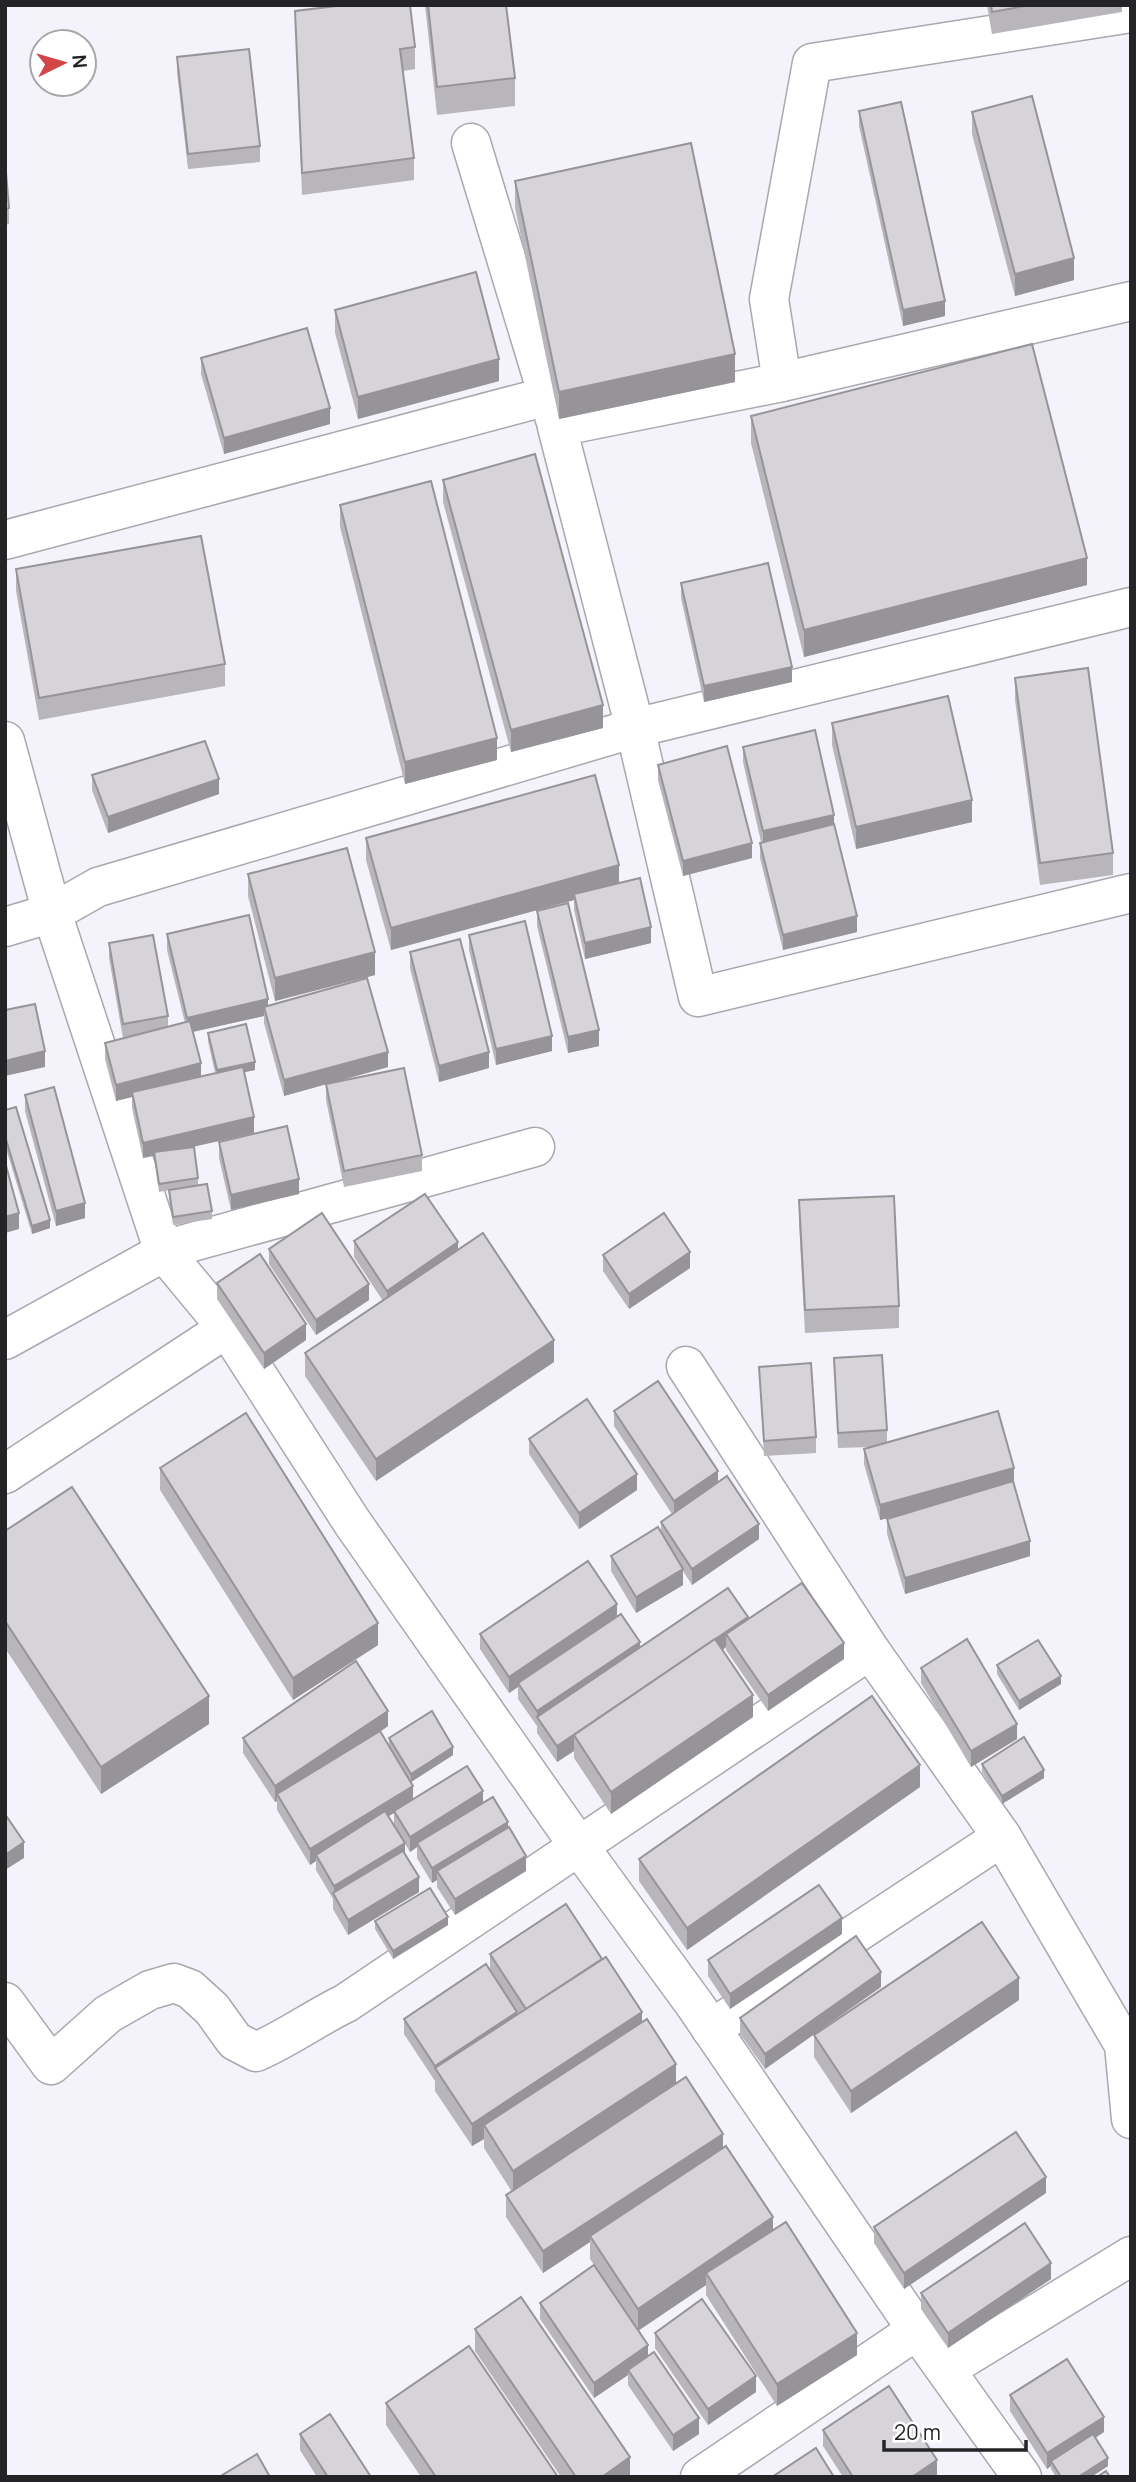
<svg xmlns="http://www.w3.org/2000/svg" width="1136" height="2482" viewBox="0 0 1136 2482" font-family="Manrope,sans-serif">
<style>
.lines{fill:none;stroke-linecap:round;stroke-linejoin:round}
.minor-casing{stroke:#a9a8af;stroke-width:41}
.minor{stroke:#fff;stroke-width:38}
.wall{fill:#b8b5bb;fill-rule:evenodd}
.shaded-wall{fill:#969498}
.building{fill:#d6d3d9;stroke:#969498;stroke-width:2}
</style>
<rect width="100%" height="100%" fill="#f4f3fb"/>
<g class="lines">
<g class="minor-casing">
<g id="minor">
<polyline points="471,143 555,419"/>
<polyline points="1131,301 782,382 557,427 635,728 698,997 1131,893"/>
<polyline points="782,382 769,299 812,63 1131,13"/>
<polyline points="5,540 548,396"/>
<polyline points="5,741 52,913 164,1252 5,1340"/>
<polyline points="5,927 52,913 98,887 635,728 1131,607"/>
<polyline points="535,1147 185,1244 164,1252 227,1328 352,1522 578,1845 695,2005 917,2330 1022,2477"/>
<polyline points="686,1366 870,1650"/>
<polyline points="5,1474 227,1328"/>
<path d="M5,2002L51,2065L108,2014L150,1990L174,1983L190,1989L212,2009L235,2041L256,2052C288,2038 315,2018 346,2003L870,1650L1002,1837L1124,2045L1131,2119"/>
<polyline points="711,2029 1002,1837"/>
<polyline points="946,2369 1131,2256"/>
<polyline points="700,2477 917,2330"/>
</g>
</g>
<use href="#minor" class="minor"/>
</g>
<g class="wall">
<polygon points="425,5 506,5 515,78 515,106 437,115"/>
<polygon points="987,5 1122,5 1122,12 992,34"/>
<polygon points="295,11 415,47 415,69 403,71 414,158 414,180 302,195"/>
<polygon points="177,57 260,146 260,162 188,169 177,72"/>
<polygon points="859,111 945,316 903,326 859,126"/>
<polygon points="972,112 1074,280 1015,296 972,134"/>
<polygon points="5,161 9,208 9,224 5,225"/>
<polygon points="515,181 735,382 559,419 515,208"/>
<polygon points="335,310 499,381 358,419 335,333"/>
<polygon points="201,358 330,424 224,454 201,374"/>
<polygon points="751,416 1087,585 804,657 751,443"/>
<polygon points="443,480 603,728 511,752 443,502"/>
<polygon points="340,505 497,760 405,784 340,527"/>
<polygon points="16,569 225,664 225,686 39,720 16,591"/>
<polygon points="681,583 792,682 704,702 681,598"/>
<polygon points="1015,678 1113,853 1113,875 1040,885 1015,700"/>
<polygon points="832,723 972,822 856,849 832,745"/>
<polygon points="743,747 834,824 857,932 783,950 760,858 760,843 761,842 743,762"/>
<polygon points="658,765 752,858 683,876 658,780"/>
<polygon points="92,775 219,794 108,833 92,790"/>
<polygon points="366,838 619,883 651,943 585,959 574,910 574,900 391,950 366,860"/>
<polygon points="248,874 375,975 275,1001 248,896"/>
<polygon points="537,911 599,1046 568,1053 537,926"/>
<polygon points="167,934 268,1006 388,1067 329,1084 422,1155 422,1171 344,1187 326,1100 326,1084 284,1096 264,1023 264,1016 193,1032 201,1077 215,1073 208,1041 208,1033 255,1070 244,1072 254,1133 188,1148 198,1178 198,1185 212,1211 212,1219 173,1225 169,1198 169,1190 170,1190 159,1192 154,1156 143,1158 132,1108 132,1097 116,1101 105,1059 105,1043 123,1038 109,958 109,943 168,1016 168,1027 185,1023 167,950"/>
<polygon points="469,935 552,1051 496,1065 469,950"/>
<polygon points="410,952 489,1068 439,1082 410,968"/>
<polygon points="25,1095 85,1218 56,1226 25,1111"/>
<polygon points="5,1110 50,1228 32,1234 5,1145"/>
<polygon points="219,1142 299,1194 231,1210 219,1158"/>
<polygon points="799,1200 899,1306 899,1328 805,1333 799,1222"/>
<polygon points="354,1241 458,1250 554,1362 376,1481 305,1376 305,1353 383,1301 354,1257"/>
<polygon points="269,1249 369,1300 316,1335 269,1264"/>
<polygon points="603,1255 690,1268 629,1309 603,1271"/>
<polygon points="217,1283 306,1340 264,1369 217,1299"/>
<polygon points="834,1358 887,1430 887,1442 1014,1483 1030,1556 905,1594 887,1534 887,1519 893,1517 880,1520 864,1464 864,1449 872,1447 838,1448"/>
<polygon points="759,1367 816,1437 816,1453 764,1456"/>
<polygon points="614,1411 718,1483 759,1539 692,1585 683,1571 683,1585 636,1613 611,1571 611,1556 661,1532 661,1522 672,1514 614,1426"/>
<polygon points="529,1439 637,1490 579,1529 529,1454"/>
<polygon points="160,1468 378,1645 293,1700 160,1490"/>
<polygon points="5,1531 209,1724 101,1794 5,1648"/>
<polygon points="617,1617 640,1648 748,1620 844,1659 768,1711 726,1650 726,1647 723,1650 753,1717 611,1814 574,1758 574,1751 557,1762 537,1733 537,1726 518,1699 518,1687 509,1693 480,1649 480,1634"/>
<polygon points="997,1665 1061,1684 1019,1710 997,1674"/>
<polygon points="921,1668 1017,1739 971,1767 921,1683"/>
<path d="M388,1726L380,1732L389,1745V1738L453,1755L411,1782L413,1799L483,1803L508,1828L526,1871L455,1915L437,1887V1880L432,1883L417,1858V1847L410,1852L405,1844V1853L419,1892L348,1935L333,1909V1899L316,1870V1861L310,1865L277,1810V1801L275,1802L243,1753V1738ZM394,1813V1825L388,1816Z"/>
<polygon points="982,1764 1044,1778 1002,1804 982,1772"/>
<polygon points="920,1787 687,1950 639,1881 639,1859"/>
<polygon points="375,1921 448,1925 393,1959 375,1929"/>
<polygon points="842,1934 730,2009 708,1976 708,1960"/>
<polygon points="490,1954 642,2022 676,2084 723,2148 773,2231 857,2355 777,2406 706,2295 706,2285 638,2330 648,2356 699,2434 673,2451 628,2385 628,2375 594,2398 540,2319 540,2303 619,2302 590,2259 590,2242 543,2273 506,2217 506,2195 512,2192 484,2148 484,2139 472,2146 435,2091 435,2081 404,2034 404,2019 517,2015 519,2014 490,1969"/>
<polygon points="881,1987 765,2069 740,2034 740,2018"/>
<polygon points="1019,2000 851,2113 814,2057 814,2035"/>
<polygon points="1046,2193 904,2289 874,2243 874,2227"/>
<polygon points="1051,2279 948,2348 921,2309 921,2293"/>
<polygon points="475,2329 630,2477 561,2477 475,2351"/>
<polygon points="655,2333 756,2392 708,2425 655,2348"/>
<polygon points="1010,2395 1104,2432 1095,2438 1108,2466 1091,2477 1056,2477 1051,2469 1051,2466 1047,2469 1010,2411"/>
<polygon points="386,2403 558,2477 421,2477 386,2425"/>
<polygon points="823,2430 937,2476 936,2477 843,2477 823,2446"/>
<polygon points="300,2434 371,2477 317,2477 300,2450"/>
</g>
<g class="shaded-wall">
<polygon points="1074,258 1074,280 1015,296 1015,274"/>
<polygon points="945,301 945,316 903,326 903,310"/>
<polygon points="735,354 735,382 559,419 559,392"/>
<polygon points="499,359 499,381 358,419 358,397"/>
<polygon points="330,408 330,424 224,454 224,438"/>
<polygon points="1087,558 1087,585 804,657 804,630"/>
<polygon points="792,667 792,682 704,702 704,686"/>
<polygon points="603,705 603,728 511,752 511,730"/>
<polygon points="497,738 497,760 405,784 405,762"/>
<polygon points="219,779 219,794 108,833 108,817"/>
<polygon points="972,800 972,822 856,849 856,827"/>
<polygon points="834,815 834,831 763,847 763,831"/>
<polygon points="752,843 752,858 683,876 683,861"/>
<polygon points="619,865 619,887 574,894 574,900 391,950 391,928"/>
<polygon points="857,916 857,932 783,950 783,935"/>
<polygon points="651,927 651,943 585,959 585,943"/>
<polygon points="375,952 375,975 275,1001 275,978"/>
<polygon points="268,999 268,1015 264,1007 264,1016 187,1033 187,1018"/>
<polygon points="599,1030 599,1046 568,1053 568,1037"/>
<polygon points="552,1036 552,1051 496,1065 496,1049"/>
<polygon points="45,1051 45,1067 5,1076 5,1061"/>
<polygon points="388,1052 388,1067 284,1096 284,1080"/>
<polygon points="489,1052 489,1068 439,1082 439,1066"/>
<polygon points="255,1062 255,1070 217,1078 217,1070"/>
<polygon points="201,1063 201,1079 132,1092 132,1097 116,1101 116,1085"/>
<polygon points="254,1117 254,1133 143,1158 143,1143"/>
<polygon points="299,1179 299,1194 231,1210 231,1195"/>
<polygon points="85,1203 85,1218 56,1226 56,1211"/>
<polygon points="19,1213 19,1229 5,1233 5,1217"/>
<polygon points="50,1220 50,1228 32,1234 32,1226"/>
<polygon points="458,1242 458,1258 387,1306 387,1291"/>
<polygon points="690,1252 690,1268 629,1309 629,1294"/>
<polygon points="369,1284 369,1300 316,1335 316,1320"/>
<polygon points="306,1324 306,1340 264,1369 264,1353"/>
<polygon points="554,1340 554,1362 376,1481 376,1459"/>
<polygon points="1014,1468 1014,1484 880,1520 880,1505"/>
<polygon points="718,1471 718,1487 674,1517 674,1501"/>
<polygon points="637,1474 637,1490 579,1529 579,1513"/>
<polygon points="759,1524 759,1539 692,1585 692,1569"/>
<polygon points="1030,1541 1030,1556 905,1594 905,1578"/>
<polygon points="683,1569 683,1585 636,1613 636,1597"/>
<polygon points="617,1604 617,1620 518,1683 518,1687 509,1693 509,1677"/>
<polygon points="748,1617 748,1633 726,1634 726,1647 581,1746 574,1735 574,1751 557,1762 557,1746"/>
<polygon points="378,1623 378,1645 293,1700 293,1678"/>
<polygon points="640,1642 640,1658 537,1717 537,1727 537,1711"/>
<polygon points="844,1643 844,1659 768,1711 768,1695"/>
<polygon points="1061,1676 1061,1684 1019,1710 1019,1701"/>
<polygon points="753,1695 753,1717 611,1814 611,1792"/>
<polygon points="209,1696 209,1724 101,1794 101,1767"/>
<polygon points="388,1711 388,1726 279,1799 277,1794 277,1801 275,1802 275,1786"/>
<polygon points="1017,1724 1017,1739 971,1767 971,1751"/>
<polygon points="453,1747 453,1755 411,1782 411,1774"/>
<polygon points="920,1765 920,1787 687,1950 687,1928"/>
<polygon points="1044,1770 1044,1778 1002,1804 1002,1796"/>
<polygon points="413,1786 413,1801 394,1811 394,1813 319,1859 316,1855 316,1861 310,1865 310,1849"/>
<polygon points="483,1791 483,1807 417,1843 417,1847 410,1852 410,1837"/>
<polygon points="508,1822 508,1838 437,1871 437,1880 432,1883 432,1868"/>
<polygon points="24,1842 24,1858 5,1870 5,1855"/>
<polygon points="405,1843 405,1859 334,1896 334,1886"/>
<polygon points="526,1856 526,1871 455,1915 455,1899"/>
<polygon points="419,1877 419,1892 348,1935 348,1920"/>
<polygon points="448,1917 448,1925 393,1959 393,1951"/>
<polygon points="842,1918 842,1934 730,2009 730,1994"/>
<polygon points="881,1972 881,1987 765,2069 765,2054"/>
<polygon points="1019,1978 1019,2000 851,2113 851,2091"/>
<polygon points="517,2012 517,2027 435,2068 435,2081 435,2066"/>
<polygon points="642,2012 642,2035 484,2125 484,2139 472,2146 472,2124"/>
<polygon points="676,2064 676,2086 513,2193 513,2171"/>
<polygon points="723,2134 723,2156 590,2236 590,2242 543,2273 543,2251"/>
<polygon points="1046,2177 1046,2193 904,2289 904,2273"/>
<polygon points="773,2217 773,2239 706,2273 706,2285 638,2331 638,2309"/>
<polygon points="1051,2263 1051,2279 948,2348 948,2333"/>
<polygon points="857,2333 857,2355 777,2406 777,2384"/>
<polygon points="648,2345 648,2361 628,2370 628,2375 594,2398 594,2383"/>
<polygon points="756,2376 756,2392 708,2425 708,2409"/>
<polygon points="1104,2417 1104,2432 1053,2465 1051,2461 1051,2466 1047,2469 1047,2453"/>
<polygon points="699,2418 699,2434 673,2451 673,2435"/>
<polygon points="630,2457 630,2477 602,2477"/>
<polygon points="1108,2458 1108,2466 1091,2477 1078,2477"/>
<polygon points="937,2460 937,2476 936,2477 912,2477"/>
</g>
<g class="building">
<polygon points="345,5 410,5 415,47 400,49 414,158 302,173 295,11"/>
<polygon points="428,5 506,5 515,78 437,87"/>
<polygon points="991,5 1030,5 992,12"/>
<polygon points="249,49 260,146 188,154 177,57"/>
<polygon points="1032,96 1074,258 1015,274 972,112"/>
<polygon points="901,102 945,301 903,310 859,111"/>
<polygon points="691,143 735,354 559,392 515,181"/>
<polygon points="5,161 9,208 5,209"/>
<polygon points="476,272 499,359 358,397 335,310"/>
<polygon points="307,328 330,408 224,438 201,358"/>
<polygon points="1032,344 1087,558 804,630 751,416"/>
<polygon points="535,454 603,705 511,730 443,480"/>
<polygon points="431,481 497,738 405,762 340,505"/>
<polygon points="201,536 225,664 39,698 16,569"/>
<polygon points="768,563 792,667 704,686 681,583"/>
<polygon points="1088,668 1113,853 1040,863 1015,678"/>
<polygon points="948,696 972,800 856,827 832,723"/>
<polygon points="815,730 834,815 763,831 743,747"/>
<polygon points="205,741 219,779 108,817 92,775"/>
<polygon points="727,746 752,843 683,861 658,765"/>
<polygon points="595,775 619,865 391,928 366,838"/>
<polygon points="834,824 857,916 783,935 760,843"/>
<polygon points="347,848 375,952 275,978 248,874"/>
<polygon points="640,878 651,927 585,943 574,894"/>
<polygon points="568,903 599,1030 568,1037 537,911"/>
<polygon points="249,915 268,999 187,1018 167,934"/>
<polygon points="525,921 552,1036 496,1049 469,935"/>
<polygon points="153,935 168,1016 123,1024 109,943"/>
<polygon points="460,939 489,1052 439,1066 410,952"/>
<polygon points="367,978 388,1052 284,1080 264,1007"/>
<polygon points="35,1004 45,1051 5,1061 5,1010"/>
<polygon points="190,1021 201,1063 116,1085 105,1043"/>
<polygon points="246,1024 255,1062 217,1070 208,1033"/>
<polygon points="243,1067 254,1117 143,1143 132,1092"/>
<polygon points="404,1068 422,1155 344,1171 326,1084"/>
<polygon points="54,1087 85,1203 56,1211 25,1095"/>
<polygon points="16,1107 50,1220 32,1226 5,1136 5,1110"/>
<polygon points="287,1126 299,1179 231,1195 219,1142"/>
<polygon points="194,1147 198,1178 159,1184 154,1152"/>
<polygon points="5,1162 19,1213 5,1217"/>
<polygon points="207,1184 212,1211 173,1217 169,1190"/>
<polygon points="425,1194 458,1242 387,1291 354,1241"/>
<polygon points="894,1196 899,1306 805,1310 799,1200"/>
<polygon points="322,1213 369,1284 316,1320 269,1249"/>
<polygon points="664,1213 690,1252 629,1294 603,1255"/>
<polygon points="483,1233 554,1340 376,1459 305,1353"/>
<polygon points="260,1254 306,1324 264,1353 217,1283"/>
<polygon points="882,1355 887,1430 838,1433 834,1358"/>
<polygon points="811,1363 816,1437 764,1441 759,1367"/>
<polygon points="658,1381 718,1471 674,1501 614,1411"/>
<polygon points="587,1399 637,1474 579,1513 529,1439"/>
<polygon points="998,1411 1014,1468 880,1505 864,1449"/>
<polygon points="246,1413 378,1623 293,1678 160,1468"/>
<polygon points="727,1476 759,1524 692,1569 661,1522"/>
<polygon points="1013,1481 1030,1541 905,1578 887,1519"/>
<polygon points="72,1487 209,1696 101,1767 5,1621 5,1531"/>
<polygon points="658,1527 683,1569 636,1597 611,1556"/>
<polygon points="588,1561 617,1604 509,1677 480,1634"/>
<polygon points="802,1583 844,1643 768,1695 726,1634"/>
<polygon points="728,1588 748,1617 557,1746 537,1717"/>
<polygon points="621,1614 640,1642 537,1711 518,1683"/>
<polygon points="715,1639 753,1695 611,1792 574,1735"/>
<polygon points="967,1639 1017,1724 971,1751 921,1668"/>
<polygon points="1038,1640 1061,1676 1019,1701 997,1665"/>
<polygon points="356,1661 388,1711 275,1786 243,1738"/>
<polygon points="872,1696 920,1765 687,1928 639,1859"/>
<polygon points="432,1711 453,1747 411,1774 389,1738"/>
<polygon points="380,1731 413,1786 310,1849 277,1794"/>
<polygon points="1024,1737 1044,1770 1002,1796 982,1764"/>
<polygon points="467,1766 483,1791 410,1837 394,1811"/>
<polygon points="493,1797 508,1822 432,1868 417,1843"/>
<polygon points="385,1811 405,1843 334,1886 316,1855"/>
<polygon points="5,1814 24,1842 5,1855"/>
<polygon points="509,1827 526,1856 455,1899 437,1871"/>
<polygon points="403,1851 419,1877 348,1920 333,1893"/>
<polygon points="819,1885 842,1918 730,1994 708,1960"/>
<polygon points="430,1888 448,1917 393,1951 375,1921"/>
<polygon points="566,1904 602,1959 526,2009 490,1954"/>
<polygon points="982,1922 1019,1978 851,2091 814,2035"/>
<polygon points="856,1936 881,1972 765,2054 740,2018"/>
<polygon points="606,1957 642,2012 472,2124 435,2068"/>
<polygon points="486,1964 517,2012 435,2066 404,2019"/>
<polygon points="647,2019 676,2064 513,2171 484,2125"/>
<polygon points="686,2077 723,2134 543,2251 506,2195"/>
<polygon points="1016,2132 1046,2177 904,2273 874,2227"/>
<polygon points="726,2146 773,2217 638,2309 590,2236"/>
<polygon points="786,2222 857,2333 777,2384 706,2273"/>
<polygon points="1025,2223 1051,2263 948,2333 921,2293"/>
<polygon points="594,2265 648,2345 594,2383 540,2303"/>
<polygon points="521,2297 630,2457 602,2477 576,2477 475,2329"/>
<polygon points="702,2299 756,2376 708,2409 655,2333"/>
<polygon points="469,2346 558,2477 436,2477 386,2403"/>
<polygon points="654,2352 699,2418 673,2435 628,2370"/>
<polygon points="1067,2359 1104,2417 1047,2453 1010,2395"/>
<polygon points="889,2386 937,2460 912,2477 853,2477 823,2430"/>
<polygon points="330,2414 371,2477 328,2477 300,2434"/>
<polygon points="1093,2434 1108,2458 1078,2477 1061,2477 1051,2461"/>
<polygon points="816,2448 834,2477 772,2477"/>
<polygon points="257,2454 270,2477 219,2477"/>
<polygon points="1106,2471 1110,2477 1097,2477"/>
</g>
<rect width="1136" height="2482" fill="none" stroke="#242426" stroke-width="14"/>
<g transform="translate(63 63) rotate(85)"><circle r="33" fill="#ffffff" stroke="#a7a7a8" stroke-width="2"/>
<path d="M0-5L12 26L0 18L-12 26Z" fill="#d44546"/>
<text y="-10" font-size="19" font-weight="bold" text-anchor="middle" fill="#242426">N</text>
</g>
<path d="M884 2440v10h142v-10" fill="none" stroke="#242426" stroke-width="3.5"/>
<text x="894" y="2440" font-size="21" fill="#242426" stroke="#ffffff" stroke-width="5" paint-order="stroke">20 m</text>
</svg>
